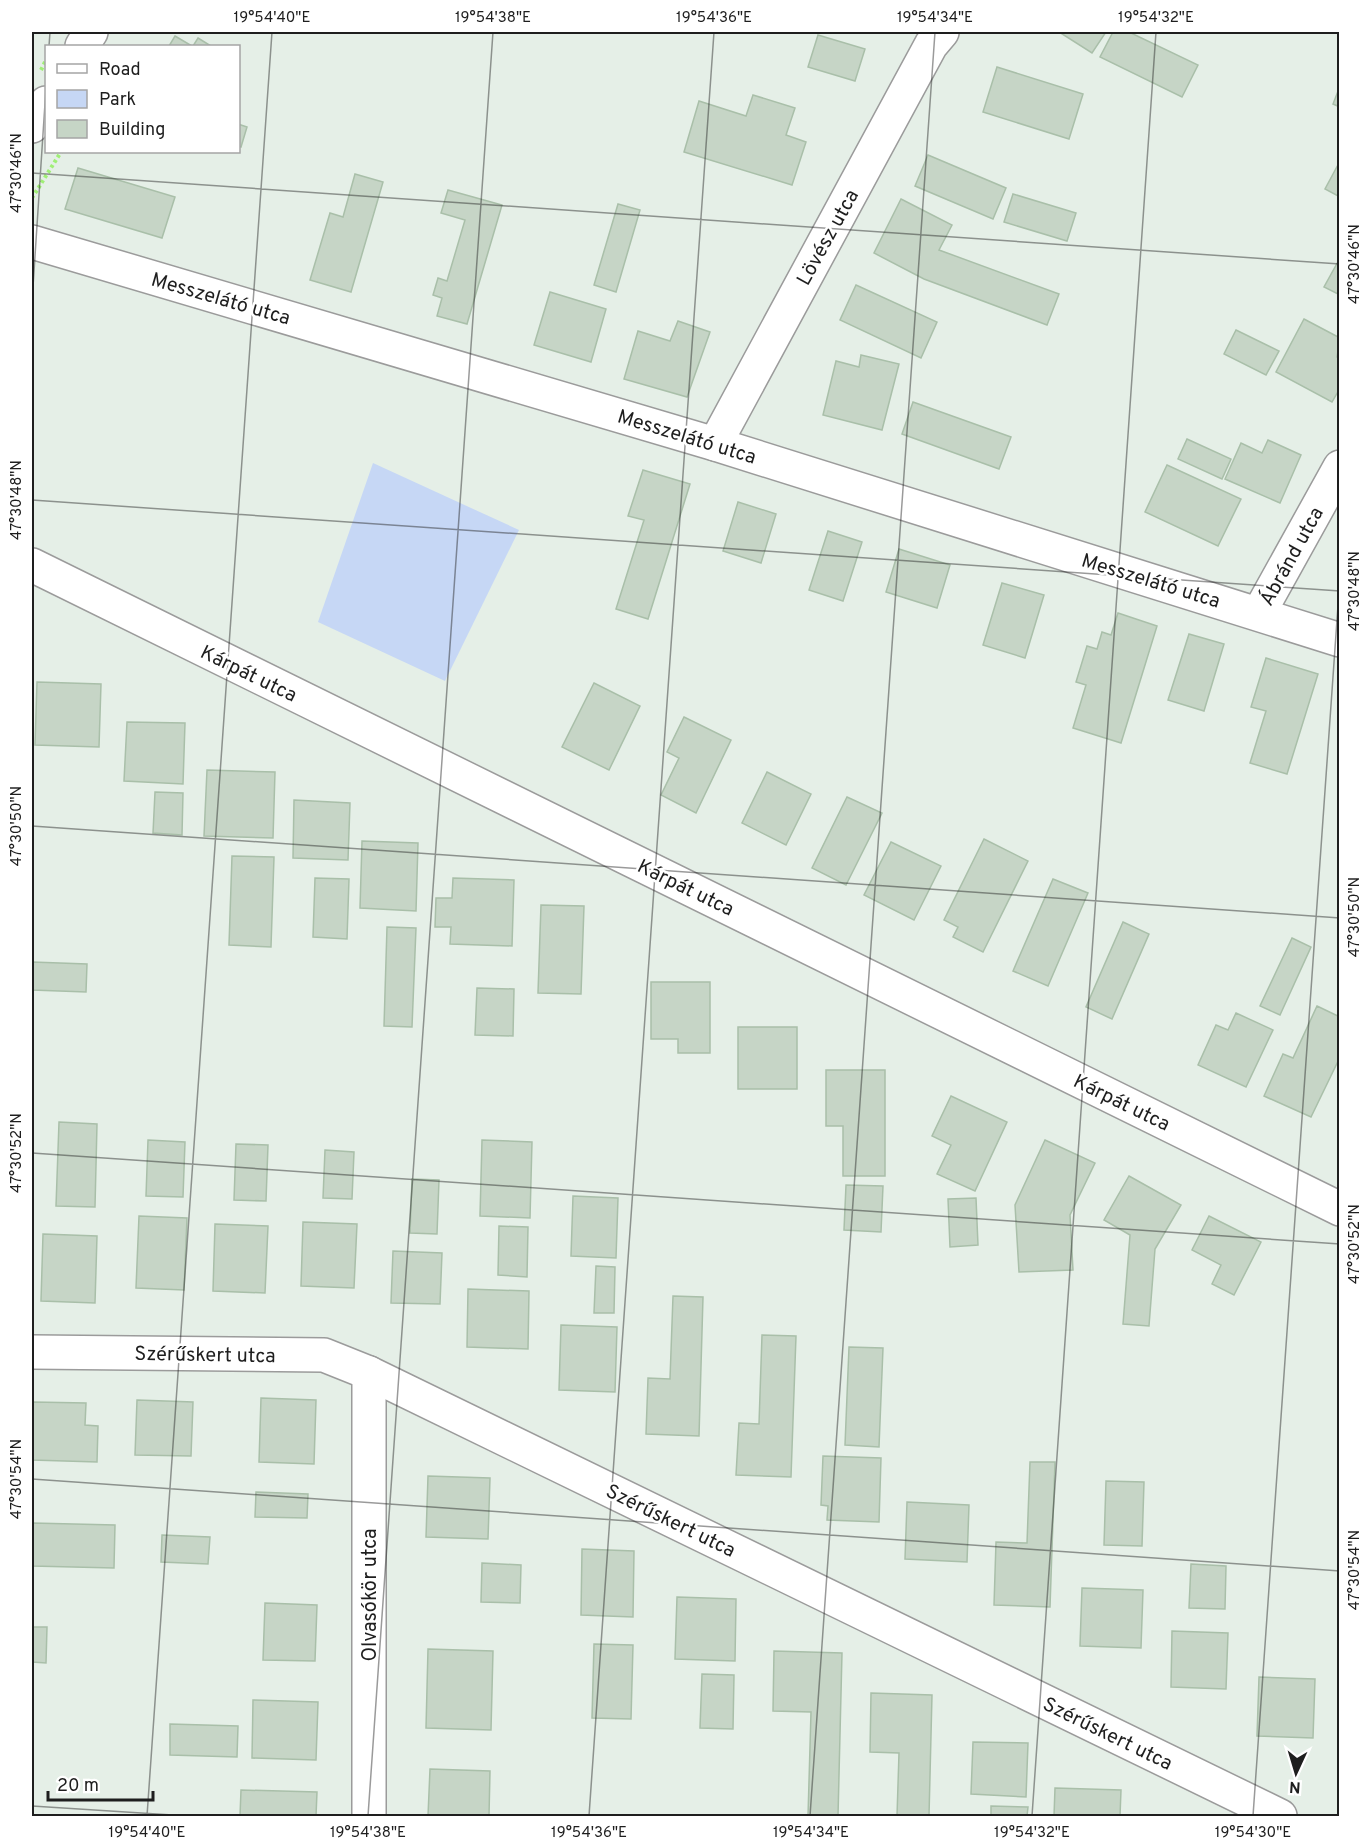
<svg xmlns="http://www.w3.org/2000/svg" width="1371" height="1848" viewBox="0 0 1371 1848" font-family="Overpass,sans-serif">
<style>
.park{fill:#c6d7f5}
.building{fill:#c6d5c6;stroke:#a9bfa9;stroke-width:1.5}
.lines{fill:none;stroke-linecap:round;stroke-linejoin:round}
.minor-casing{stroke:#9b9b9b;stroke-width:36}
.path{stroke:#a0ef76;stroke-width:4;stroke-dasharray:3 3;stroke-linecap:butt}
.minor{stroke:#fff;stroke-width:33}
.ticks{fill:none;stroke:#1e1e1e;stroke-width:1.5;stroke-opacity:0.45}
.labels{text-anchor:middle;stroke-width:5;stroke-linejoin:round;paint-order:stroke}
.street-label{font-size:20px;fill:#1e1e1e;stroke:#fff}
.neatline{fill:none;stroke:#1e1e1e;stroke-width:2}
.ticks-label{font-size:15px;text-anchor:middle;fill:#1e1e1e}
</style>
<rect width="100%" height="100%" fill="#e5efe7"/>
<polygon class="park" points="373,463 519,530 445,681 318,622"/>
<g class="building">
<polygon points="1059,32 1106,32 1092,53"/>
<polygon points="1113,32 1129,32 1198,65 1182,97 1100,57"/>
<polygon points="818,35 865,49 855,81 808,67"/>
<polygon points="175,36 192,46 169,46"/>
<polygon points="198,38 211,46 193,46"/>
<polygon points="997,67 1083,94 1069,139 983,112"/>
<polygon points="1340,86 1340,107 1333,104"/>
<polygon points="753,95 795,108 786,135 806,142 792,185 684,152 699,101 746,116"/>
<polygon points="238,124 247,127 241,147 238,146"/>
<polygon points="928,155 1006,188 993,219 915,186"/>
<polygon points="1340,161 1340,197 1325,189"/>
<polygon points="78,168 175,197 162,238 65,209"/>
<polygon points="355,174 383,182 351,292 310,280 330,213 343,217"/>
<polygon points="448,190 502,205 467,324 437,316 442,298 433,295 438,278 447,281 465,220 441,213"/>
<polygon points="1013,194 1076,213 1067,241 1004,222"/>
<polygon points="901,199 952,225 939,250 1059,294 1047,325 924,279 874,253"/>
<polygon points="618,204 640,210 616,292 594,285"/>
<polygon points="1340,258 1340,295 1324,287"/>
<polygon points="856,285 937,322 921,358 840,320"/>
<polygon points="550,292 606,309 591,362 534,345"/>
<polygon points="1304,319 1340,338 1337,357 1340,358 1340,388 1332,402 1276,372"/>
<polygon points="678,321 710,332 687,397 624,379 638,331 670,341"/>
<polygon points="1236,330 1279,351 1266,375 1224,354"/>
<polygon points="861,355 899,364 882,430 823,415 836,361 859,367"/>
<polygon points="913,402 1011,437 999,469 902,434"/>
<polygon points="1187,439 1231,459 1222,479 1178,459"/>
<polygon points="1268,440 1301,455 1280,503 1225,479 1241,443 1262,453"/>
<polygon points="1167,465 1241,499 1218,546 1145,512"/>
<polygon points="643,470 690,484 648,619 616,609 644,520 628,516"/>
<polygon points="738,502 776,514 761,563 723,551"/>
<polygon points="828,531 862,542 843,601 809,590"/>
<polygon points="899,549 950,565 937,608 886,592"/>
<polygon points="1002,583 1044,595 1025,658 983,645"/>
<polygon points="1118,613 1157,626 1121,743 1073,728 1086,685 1076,682 1087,646 1097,649 1102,632 1111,635"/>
<polygon points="1189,634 1224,644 1204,711 1168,700"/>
<polygon points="1266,658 1318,674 1287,774 1250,763 1266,711 1251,707"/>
<polygon points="37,682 101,684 99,747 35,745"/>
<polygon points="594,683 640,706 609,770 562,747"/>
<polygon points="684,717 731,740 696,813 661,795 679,758 667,752"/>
<polygon points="127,722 185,723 183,784 124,781"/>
<polygon points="207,770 275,772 273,838 204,836"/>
<polygon points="767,772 811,794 786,845 742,823"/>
<polygon points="155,792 183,793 182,835 153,833"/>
<polygon points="847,797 882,813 846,885 812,868"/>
<polygon points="294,800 350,803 348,860 293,858"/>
<polygon points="984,839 1028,861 983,952 953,937 958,927 944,920"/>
<polygon points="362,841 418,843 416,911 360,908"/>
<polygon points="891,842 941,866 914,920 864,895"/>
<polygon points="232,856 274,857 271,947 229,945"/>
<polygon points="315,878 349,879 347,939 313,937"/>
<polygon points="453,878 514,880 512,946 450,944 451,927 435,927 436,898 452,898"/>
<polygon points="1053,879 1088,893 1048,986 1013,971"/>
<polygon points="541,905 584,906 581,994 538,993"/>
<polygon points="1123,922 1149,934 1112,1019 1086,1007"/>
<polygon points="387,927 416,928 412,1027 384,1026"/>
<polygon points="1292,938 1311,947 1280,1015 1260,1006"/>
<polygon points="32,962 87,964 86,992 32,990"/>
<polygon points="651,982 710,982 710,1053 678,1053 678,1039 651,1039"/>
<polygon points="477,988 514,989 513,1036 475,1035"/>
<polygon points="1317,1006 1340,1017 1340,1057 1311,1117 1264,1096 1283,1054 1293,1058"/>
<polygon points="1236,1013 1273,1030 1246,1087 1198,1065 1216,1025 1228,1030"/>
<rect x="738" y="1027" width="59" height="62"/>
<polygon points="826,1070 885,1070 885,1176 843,1176 843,1126 826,1126"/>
<polygon points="951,1096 1007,1122 975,1191 937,1174 951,1145 932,1136"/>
<polygon points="59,1122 97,1124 95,1207 56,1206"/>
<polygon points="148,1140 185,1142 183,1197 146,1196"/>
<polygon points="482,1140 532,1142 530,1218 480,1216"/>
<polygon points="1045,1140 1095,1163 1070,1215 1073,1270 1019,1272 1015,1205"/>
<polygon points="236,1144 268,1145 266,1201 234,1200"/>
<polygon points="325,1150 354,1152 352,1199 323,1198"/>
<polygon points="1129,1176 1181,1205 1155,1249 1149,1326 1123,1324 1130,1235 1104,1220"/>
<polygon points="412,1179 439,1180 437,1234 410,1233"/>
<polygon points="846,1185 883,1186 881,1232 844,1230"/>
<polygon points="573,1196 618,1198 616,1258 571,1256"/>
<polygon points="976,1198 978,1245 950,1247 948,1199"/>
<polygon points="139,1216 187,1218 184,1290 136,1288"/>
<polygon points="1209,1216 1261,1242 1234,1295 1212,1284 1221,1265 1192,1250"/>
<polygon points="303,1222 357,1224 354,1288 301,1286"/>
<polygon points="215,1224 268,1226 265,1293 213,1291"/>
<polygon points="499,1226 528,1227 527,1277 498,1275"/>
<polygon points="43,1234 97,1236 95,1303 41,1301"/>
<polygon points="393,1251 442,1253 440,1304 391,1303"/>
<polygon points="596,1266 615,1267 614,1313 594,1313"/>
<polygon points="468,1289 529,1291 528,1349 467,1347"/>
<polygon points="673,1296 703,1297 699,1436 646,1434 648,1378 670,1379"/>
<polygon points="561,1325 617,1327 615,1392 559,1390"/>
<polygon points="762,1335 796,1336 791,1477 736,1475 739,1423 759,1424"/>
<polygon points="849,1347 883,1348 879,1447 845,1445"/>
<polygon points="261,1398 316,1400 314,1464 259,1462"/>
<polygon points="137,1400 193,1402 191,1456 135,1455"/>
<polygon points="33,1402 86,1403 85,1425 98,1426 97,1462 32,1460"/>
<polygon points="823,1456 881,1458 879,1522 827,1520 828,1506 821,1505"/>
<polygon points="1030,1462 1055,1462 1050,1607 994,1605 996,1542 1027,1543"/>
<polygon points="428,1476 490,1478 488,1539 426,1537"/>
<polygon points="1106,1481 1144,1482 1142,1546 1104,1545"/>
<polygon points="256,1492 308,1494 307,1518 255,1517"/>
<polygon points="907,1502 969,1505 967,1562 905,1559"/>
<polygon points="32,1523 115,1525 114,1568 32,1566"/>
<polygon points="162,1535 210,1537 208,1564 161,1562"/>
<polygon points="582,1549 634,1551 633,1617 581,1615"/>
<polygon points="482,1563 521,1565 520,1603 481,1602"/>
<polygon points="1191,1564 1226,1566 1225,1609 1189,1608"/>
<polygon points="1082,1588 1143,1590 1141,1648 1080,1646"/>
<polygon points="677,1597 736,1599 735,1661 675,1659"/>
<polygon points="265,1603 317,1605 315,1661 263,1660"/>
<polygon points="32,1627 47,1627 46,1663 32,1662"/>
<polygon points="1172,1631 1228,1633 1226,1689 1171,1687"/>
<polygon points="594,1644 633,1645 631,1719 592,1718"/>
<polygon points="428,1649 493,1651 491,1730 426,1728"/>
<polygon points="774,1651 842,1653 838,1816 808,1816 811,1712 773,1711"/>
<polygon points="702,1674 734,1675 733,1729 700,1728"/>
<polygon points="1259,1677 1315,1679 1313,1738 1257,1736"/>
<polygon points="871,1693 932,1695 929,1816 897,1816 899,1753 870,1752"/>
<polygon points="253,1700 318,1702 316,1760 252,1758"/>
<polygon points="1339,1716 1340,1716 1340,1771 1338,1771"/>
<polygon points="170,1724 238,1726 237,1757 170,1755"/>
<polygon points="973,1742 1028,1743 1026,1797 971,1794"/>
<polygon points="430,1769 490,1771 489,1816 428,1816"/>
<polygon points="1055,1788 1121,1790 1120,1816 1054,1816"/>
<polygon points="241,1790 317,1792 316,1816 240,1816"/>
<polygon points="991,1806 1028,1807 1027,1816 991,1816"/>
</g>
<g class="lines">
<g class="minor-casing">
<g id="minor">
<polyline points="82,46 91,32"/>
<polyline points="32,126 46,103"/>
<polyline points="32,242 715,444 1340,640"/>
<polyline points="715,444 931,45 942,32"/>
<polyline points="32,565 1340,1209"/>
<polyline points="1259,613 1340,467"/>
<polyline points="32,1352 324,1355 369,1373 1280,1816"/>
<polyline points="369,1373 369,1816"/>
</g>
</g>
<g class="path">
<polyline points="41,70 46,60"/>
<polyline points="32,198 61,152"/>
</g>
<use href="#minor" class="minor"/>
</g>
<path class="ticks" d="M49,46L50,32M32,173L1340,264M32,302L46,88M32,500L1340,591M32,826L1340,918M32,1153L1340,1244M32,1479L1340,1571M32,1806L188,1816M147,1816L272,32M368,1816L493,32M589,1816L714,32M810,1816L935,32M1032,1816L1156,32M1253,1816L1340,577"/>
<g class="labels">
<g class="street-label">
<text transform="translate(827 237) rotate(-61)" y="7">Lövész utca</text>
<text transform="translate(221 298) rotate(16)" y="7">Messzelátó utca</text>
<text transform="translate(687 436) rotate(17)" y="7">Messzelátó utca</text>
<text transform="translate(1291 556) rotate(-61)" y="7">Ábránd utca</text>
<text transform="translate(1151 580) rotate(17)" y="7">Messzelátó utca</text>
<text transform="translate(249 673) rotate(26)" y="7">Kárpát utca</text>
<text transform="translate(686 887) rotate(26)" y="7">Kárpát utca</text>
<text transform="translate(1122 1102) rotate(26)" y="7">Kárpát utca</text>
<text transform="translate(205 1354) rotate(1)" y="7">Szérűskert utca</text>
<text transform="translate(671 1520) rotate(26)" y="7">Szérűskert utca</text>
<text transform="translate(369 1595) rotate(-90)" y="7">Olvasókör utca</text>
<text transform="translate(1108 1733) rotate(26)" y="7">Szérűskert utca</text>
</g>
</g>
<rect width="1371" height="1848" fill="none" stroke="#ffffff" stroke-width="66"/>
<rect x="45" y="45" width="195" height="108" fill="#ffffff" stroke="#a5a5a5" stroke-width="1.5"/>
<rect x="57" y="64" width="30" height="9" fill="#ffffff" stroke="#a5a5a5" stroke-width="1.5"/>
<text x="99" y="75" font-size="18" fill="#1e1e1e">Road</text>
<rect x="57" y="90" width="30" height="18" fill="#c6d7f5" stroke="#a5a5a5" stroke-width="1.5"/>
<text x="99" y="105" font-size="18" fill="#1e1e1e">Park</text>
<rect x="57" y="120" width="30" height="18" fill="#c6d5c6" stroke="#a5a5a5" stroke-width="1.5"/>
<text x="99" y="135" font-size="18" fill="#1e1e1e">Building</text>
<g transform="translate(1296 1773) rotate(184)" stroke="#ffffff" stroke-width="4.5" paint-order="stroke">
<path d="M0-4.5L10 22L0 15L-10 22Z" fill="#1e1e1e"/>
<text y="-9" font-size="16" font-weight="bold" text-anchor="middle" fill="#1e1e1e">N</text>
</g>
<path d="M48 1791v9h105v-9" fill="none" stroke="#1e1e1e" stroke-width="3"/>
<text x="57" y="1791" font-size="18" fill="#1e1e1e" stroke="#ffffff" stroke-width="4.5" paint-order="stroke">20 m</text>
<rect x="33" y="33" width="1305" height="1782" class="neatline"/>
<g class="ticks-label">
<text x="272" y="22">19°54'40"E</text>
<text x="493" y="22">19°54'38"E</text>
<text x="714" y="22">19°54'36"E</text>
<text x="935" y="22">19°54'34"E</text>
<text x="1156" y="22">19°54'32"E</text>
<text transform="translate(16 173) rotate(-90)" y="5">47°30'46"N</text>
<text transform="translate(1354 264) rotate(-90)" y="5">47°30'46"N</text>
<text transform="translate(16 500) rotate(-90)" y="5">47°30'48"N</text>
<text transform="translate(1354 591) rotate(-90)" y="5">47°30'48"N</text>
<text transform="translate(16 826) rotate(-90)" y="5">47°30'50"N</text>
<text transform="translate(1354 917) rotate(-90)" y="5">47°30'50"N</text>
<text transform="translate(16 1153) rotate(-90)" y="5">47°30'52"N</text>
<text transform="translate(1354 1244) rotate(-90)" y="5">47°30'52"N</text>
<text transform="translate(16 1479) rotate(-90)" y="5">47°30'54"N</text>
<text transform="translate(1354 1570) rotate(-90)" y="5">47°30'54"N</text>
<text x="147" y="1837">19°54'40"E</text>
<text x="368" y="1837">19°54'38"E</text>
<text x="589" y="1837">19°54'36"E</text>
<text x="811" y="1837">19°54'34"E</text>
<text x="1032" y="1837">19°54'32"E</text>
<text x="1253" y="1837">19°54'30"E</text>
</g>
</svg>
